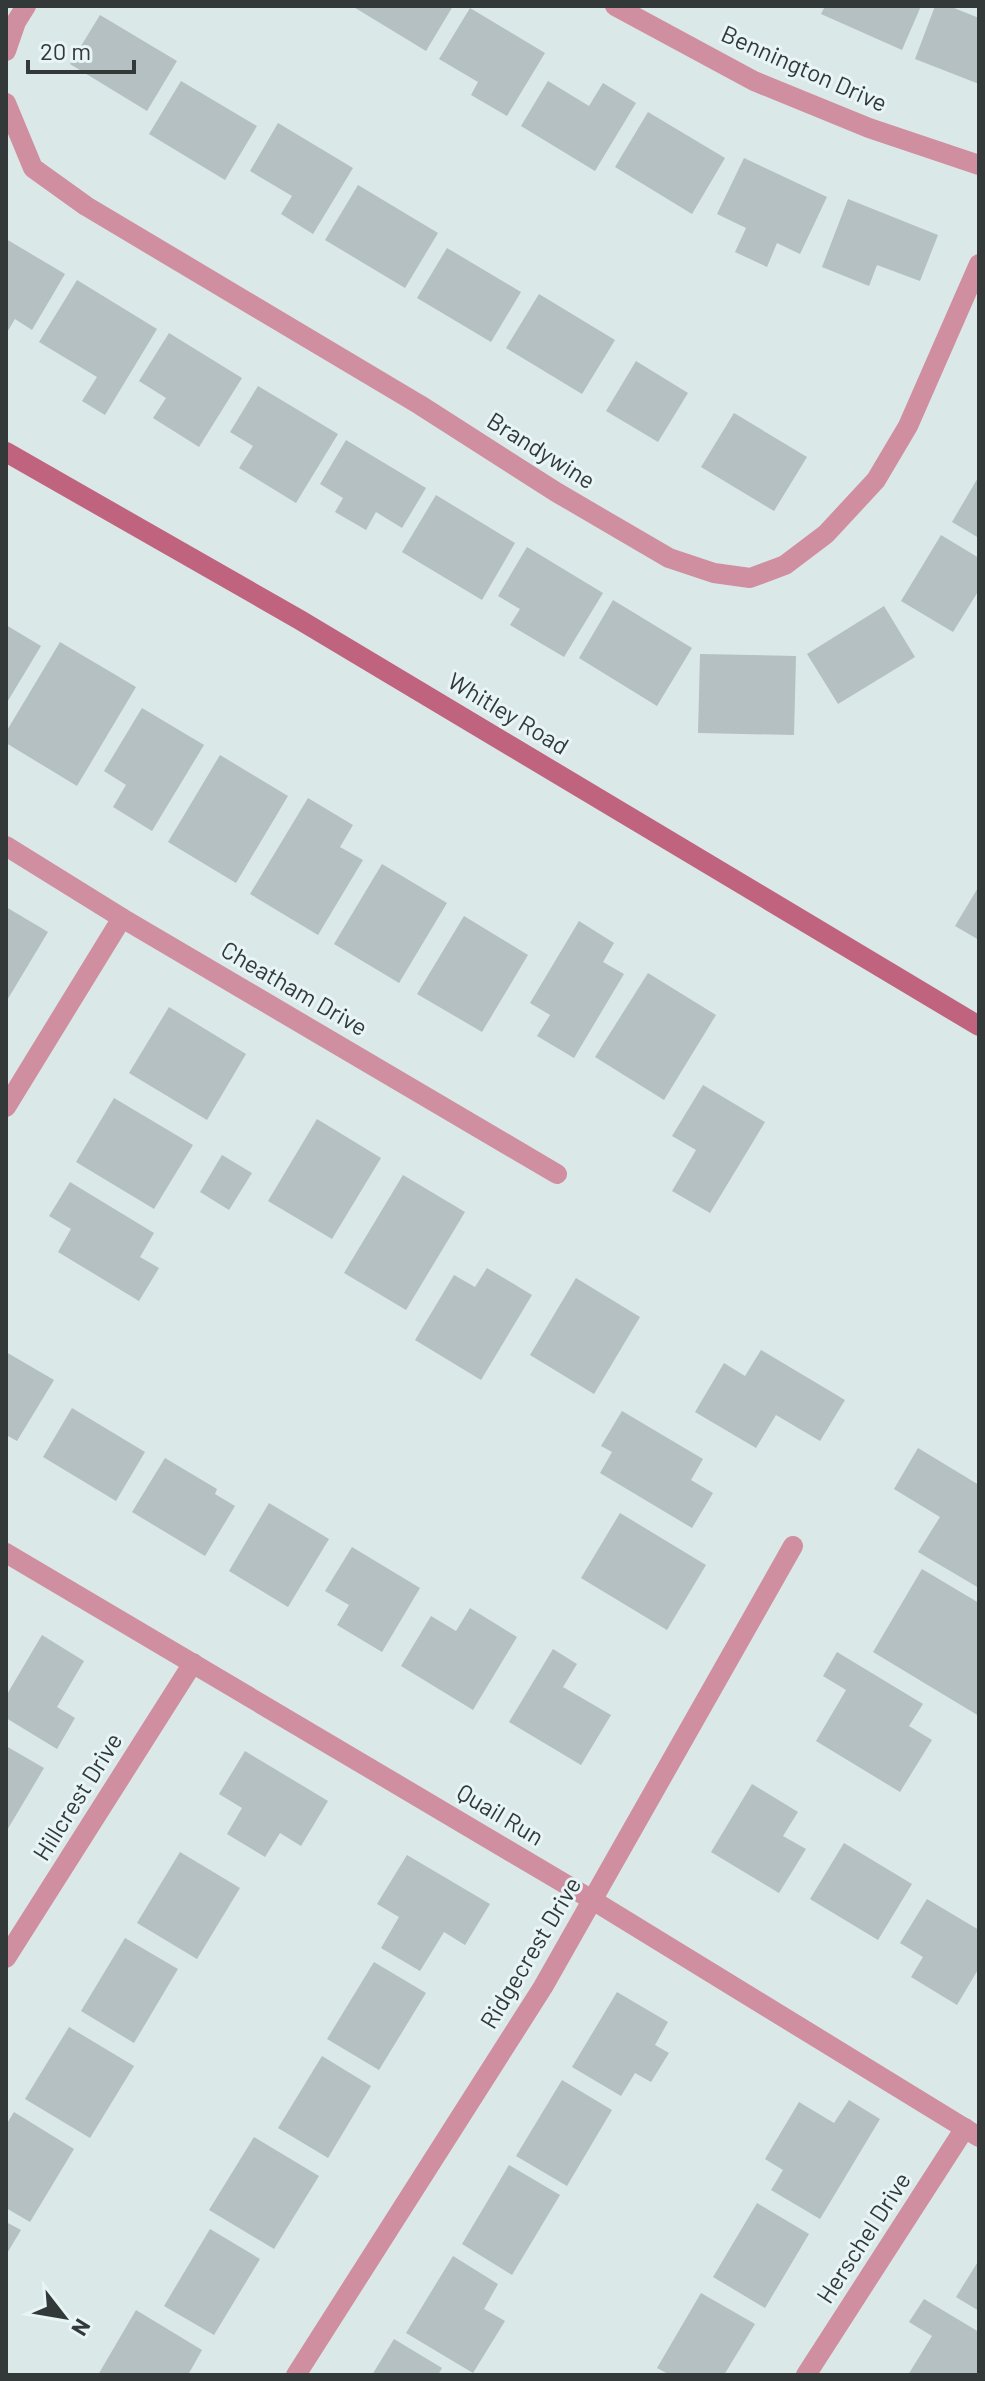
<svg xmlns="http://www.w3.org/2000/svg" width="985" height="2381" viewBox="0 0 985 2381" font-family="Barlow,sans-serif">
<style>
.building{fill:#b4c0c1}
.lines{fill:none;stroke-linecap:round;stroke-linejoin:round}
.street{stroke:#cf8fa0;stroke-width:20}
.secondary{stroke:#bf637f;stroke-width:20}
.labels{text-anchor:middle;stroke-width:6;stroke-linejoin:round;paint-order:stroke}
.street-label{font-size:24px;fill:#333839;stroke:#e8f5f6}
</style>
<rect width="100%" height="100%" fill="#dbe8e8"/>
<g class="building">
<polygon points="352,6 453,6 426,51"/>
<polygon points="825,6 921,6 902,50 821,14"/>
<polygon points="935,6 949,6 979,18 979,84 915,59"/>
<polygon points="470,8 545,53 507,116 471,95 478,82 439,59"/>
<polygon points="100,15 177,61 147,111 70,64"/>
<polygon points="181,81 257,126 225,180 149,134"/>
<polygon points="548,81 589,106 603,83 636,103 595,171 521,126"/>
<polygon points="648,112 725,158 692,214 615,167"/>
<polygon points="278,123 353,168 313,234 281,214 292,196 250,171"/>
<polygon points="744,158 827,197 800,254 777,243 767,267 735,252 746,228 717,214"/>
<polygon points="358,185 438,233 405,288 325,240"/>
<polygon points="848,199 938,235 920,281 877,265 869,286 822,267"/>
<polygon points="6,239 65,274 32,330 15,319 6,334"/>
<polygon points="447,248 521,292 491,342 417,298"/>
<polygon points="77,280 157,329 105,415 82,401 97,377 39,342"/>
<polygon points="539,294 615,340 582,394 506,348"/>
<polygon points="169,333 242,378 199,447 153,418 166,398 139,381"/>
<polygon points="636,361 688,393 658,442 606,411"/>
<polygon points="258,386 338,434 296,503 239,468 253,446 230,432"/>
<polygon points="734,413 807,457 774,511 701,467"/>
<polygon points="346,440 426,488 402,528 376,512 366,530 335,512 343,498 320,484"/>
<polygon points="979,476 979,538 952,522"/>
<polygon points="436,495 515,543 482,600 402,552"/>
<polygon points="941,535 979,558 979,590 953,632 901,601"/>
<polygon points="527,547 603,593 564,657 510,625 520,609 498,596"/>
<polygon points="613,600 692,648 657,706 579,658"/>
<polygon points="884,606 915,657 838,704 807,654"/>
<polygon points="6,625 41,646 6,704"/>
<polygon points="60,642 136,687 77,786 6,743 6,732"/>
<polygon points="700,654 796,656 794,735 698,733"/>
<polygon points="142,708 204,745 152,831 113,807 126,785 104,771"/>
<polygon points="220,755 288,796 236,883 168,842"/>
<polygon points="308,798 353,825 340,847 363,860 318,935 250,894"/>
<polygon points="382,864 447,903 399,983 334,944"/>
<polygon points="979,886 979,940 955,926"/>
<polygon points="6,907 48,932 6,1002"/>
<polygon points="464,916 528,955 482,1032 417,994"/>
<polygon points="579,921 614,943 603,962 624,974 574,1058 537,1036 550,1015 530,1003"/>
<polygon points="648,973 716,1015 664,1100 595,1057"/>
<polygon points="169,1007 246,1054 207,1120 129,1073"/>
<polygon points="703,1085 765,1122 710,1213 672,1191 696,1150 672,1136"/>
<polygon points="114,1098 193,1145 154,1209 76,1162"/>
<polygon points="317,1119 381,1158 332,1239 268,1201"/>
<polygon points="222,1155 252,1173 229,1210 200,1192"/>
<polygon points="403,1175 465,1212 406,1310 344,1273"/>
<polygon points="70,1182 154,1233 140,1257 159,1268 139,1301 58,1252 71,1229 49,1216"/>
<polygon points="487,1268 532,1295 481,1380 415,1340 454,1275 475,1287"/>
<polygon points="576,1278 640,1317 594,1394 530,1355"/>
<polygon points="761,1350 845,1400 820,1441 776,1415 756,1448 695,1412 724,1363 745,1376"/>
<polygon points="6,1352 54,1380 17,1441 6,1435"/>
<polygon points="72,1408 145,1452 116,1501 43,1457"/>
<polygon points="622,1411 703,1459 691,1480 713,1493 692,1528 600,1473 612,1452 601,1446"/>
<polygon points="918,1448 979,1485 979,1588 918,1552 940,1517 894,1489"/>
<polygon points="165,1458 217,1489 215,1494 235,1506 205,1556 132,1512"/>
<polygon points="269,1503 329,1539 288,1607 229,1571"/>
<polygon points="620,1513 706,1565 667,1630 581,1578"/>
<polygon points="352,1547 420,1588 382,1652 337,1625 349,1605 325,1591"/>
<polygon points="922,1569 979,1603 979,1716 873,1652"/>
<polygon points="470,1608 517,1637 473,1710 401,1666 431,1616 456,1631"/>
<polygon points="42,1635 84,1661 57,1707 75,1718 57,1749 6,1718 6,1696"/>
<polygon points="553,1649 577,1664 563,1687 611,1715 581,1765 509,1722"/>
<polygon points="837,1652 923,1704 909,1726 932,1740 900,1792 816,1741 846,1690 823,1676"/>
<polygon points="6,1746 44,1768 6,1832"/>
<polygon points="245,1751 328,1801 301,1846 280,1833 265,1857 227,1834 242,1808 219,1794"/>
<polygon points="752,1784 798,1812 783,1836 806,1849 779,1893 711,1852"/>
<polygon points="844,1843 912,1884 878,1940 810,1899"/>
<polygon points="180,1852 240,1888 197,1959 137,1923"/>
<polygon points="407,1855 490,1904 465,1945 444,1932 420,1971 381,1948 399,1917 377,1904"/>
<polygon points="927,1899 979,1930 979,1968 957,2005 911,1977 923,1957 900,1943"/>
<polygon points="125,1938 178,1969 134,2043 81,2011"/>
<polygon points="374,1962 426,1993 379,2070 327,2039"/>
<polygon points="617,1992 668,2022 655,2045 669,2053 651,2082 635,2073 621,2096 572,2067"/>
<polygon points="69,2027 134,2066 90,2138 25,2099"/>
<polygon points="322,2056 371,2086 328,2158 278,2128"/>
<polygon points="562,2080 612,2110 567,2186 516,2156"/>
<polygon points="849,2100 880,2119 820,2219 771,2190 783,2170 765,2159 799,2102 834,2123"/>
<polygon points="14,2112 74,2149 30,2222 6,2208 6,2125"/>
<polygon points="254,2137 319,2176 274,2249 209,2210"/>
<polygon points="509,2165 560,2195 512,2275 462,2244"/>
<polygon points="757,2203 809,2234 765,2308 713,2277"/>
<polygon points="6,2222 21,2230 6,2255"/>
<polygon points="210,2229 260,2259 214,2335 164,2306"/>
<polygon points="453,2256 498,2284 484,2309 505,2321 473,2373 406,2333"/>
<polygon points="979,2260 979,2311 956,2297"/>
<polygon points="701,2293 755,2324 724,2375 670,2375 657,2368"/>
<polygon points="924,2299 979,2332 979,2375 908,2375 932,2336 909,2322"/>
<polygon points="136,2310 202,2350 188,2375 98,2375"/>
<polygon points="394,2339 442,2368 438,2375 372,2375"/>
</g>
<g class="lines">
<g class="street">
<polyline points="615,6 754,81 869,128 979,165"/>
<polyline points="6,51 16,22 26,6"/>
<polyline points="6,103 33,168 86,206 420,405 556,492 669,558 714,573 750,578 785,565 826,534 876,480 908,426 979,264"/>
<polyline points="6,846 122,918 557,1174"/>
<polyline points="6,1107 122,918"/>
<polyline points="6,1553 594,1901 979,2137"/>
<polyline points="6,1958 193,1663"/>
<polyline points="296,2375 543,1987 793,1546"/>
<polyline points="806,2375 965,2128"/>
</g>
<polyline class="secondary" points="6,452 300,620 979,1026"/>
</g>
<g class="labels">
<g class="street-label">
<text transform="translate(804 69) rotate(24)" y="8">Bennington Drive</text>
<text transform="translate(541 451) rotate(32)" y="8">Brandywine</text>
<text transform="translate(508 714) rotate(31)" y="8">Whitley Road</text>
<text transform="translate(294 989) rotate(30)" y="8">Cheatham Drive</text>
<text transform="translate(78 1797) rotate(-58)" y="8">Hillcrest Drive</text>
<text transform="translate(500 1815) rotate(31)" y="8">Quail Run</text>
<text transform="translate(531 1953) rotate(-59)" y="8">Ridgecrest Drive</text>
<text transform="translate(864 2238) rotate(-57)" y="8">Herschel Drive</text>
</g>
</g>
<rect width="985" height="2381" fill="none" stroke="#333839" stroke-width="16"/>
<g transform="translate(64 2317) rotate(121)" stroke="#e8f5f6" stroke-width="6" paint-order="stroke">
<path d="M0-6L14 30L0 20L-14 30Z" fill="#333839"/>
<text y="-12" font-size="22" font-weight="bold" text-anchor="middle" fill="#333839">N</text>
</g>
<path d="M28 60v12h106v-12" fill="none" stroke="#333839" stroke-width="4"/>
<text x="40" y="60" font-size="24" fill="#333839" stroke="#e8f5f6" stroke-width="6" paint-order="stroke">20 m</text>
</svg>
